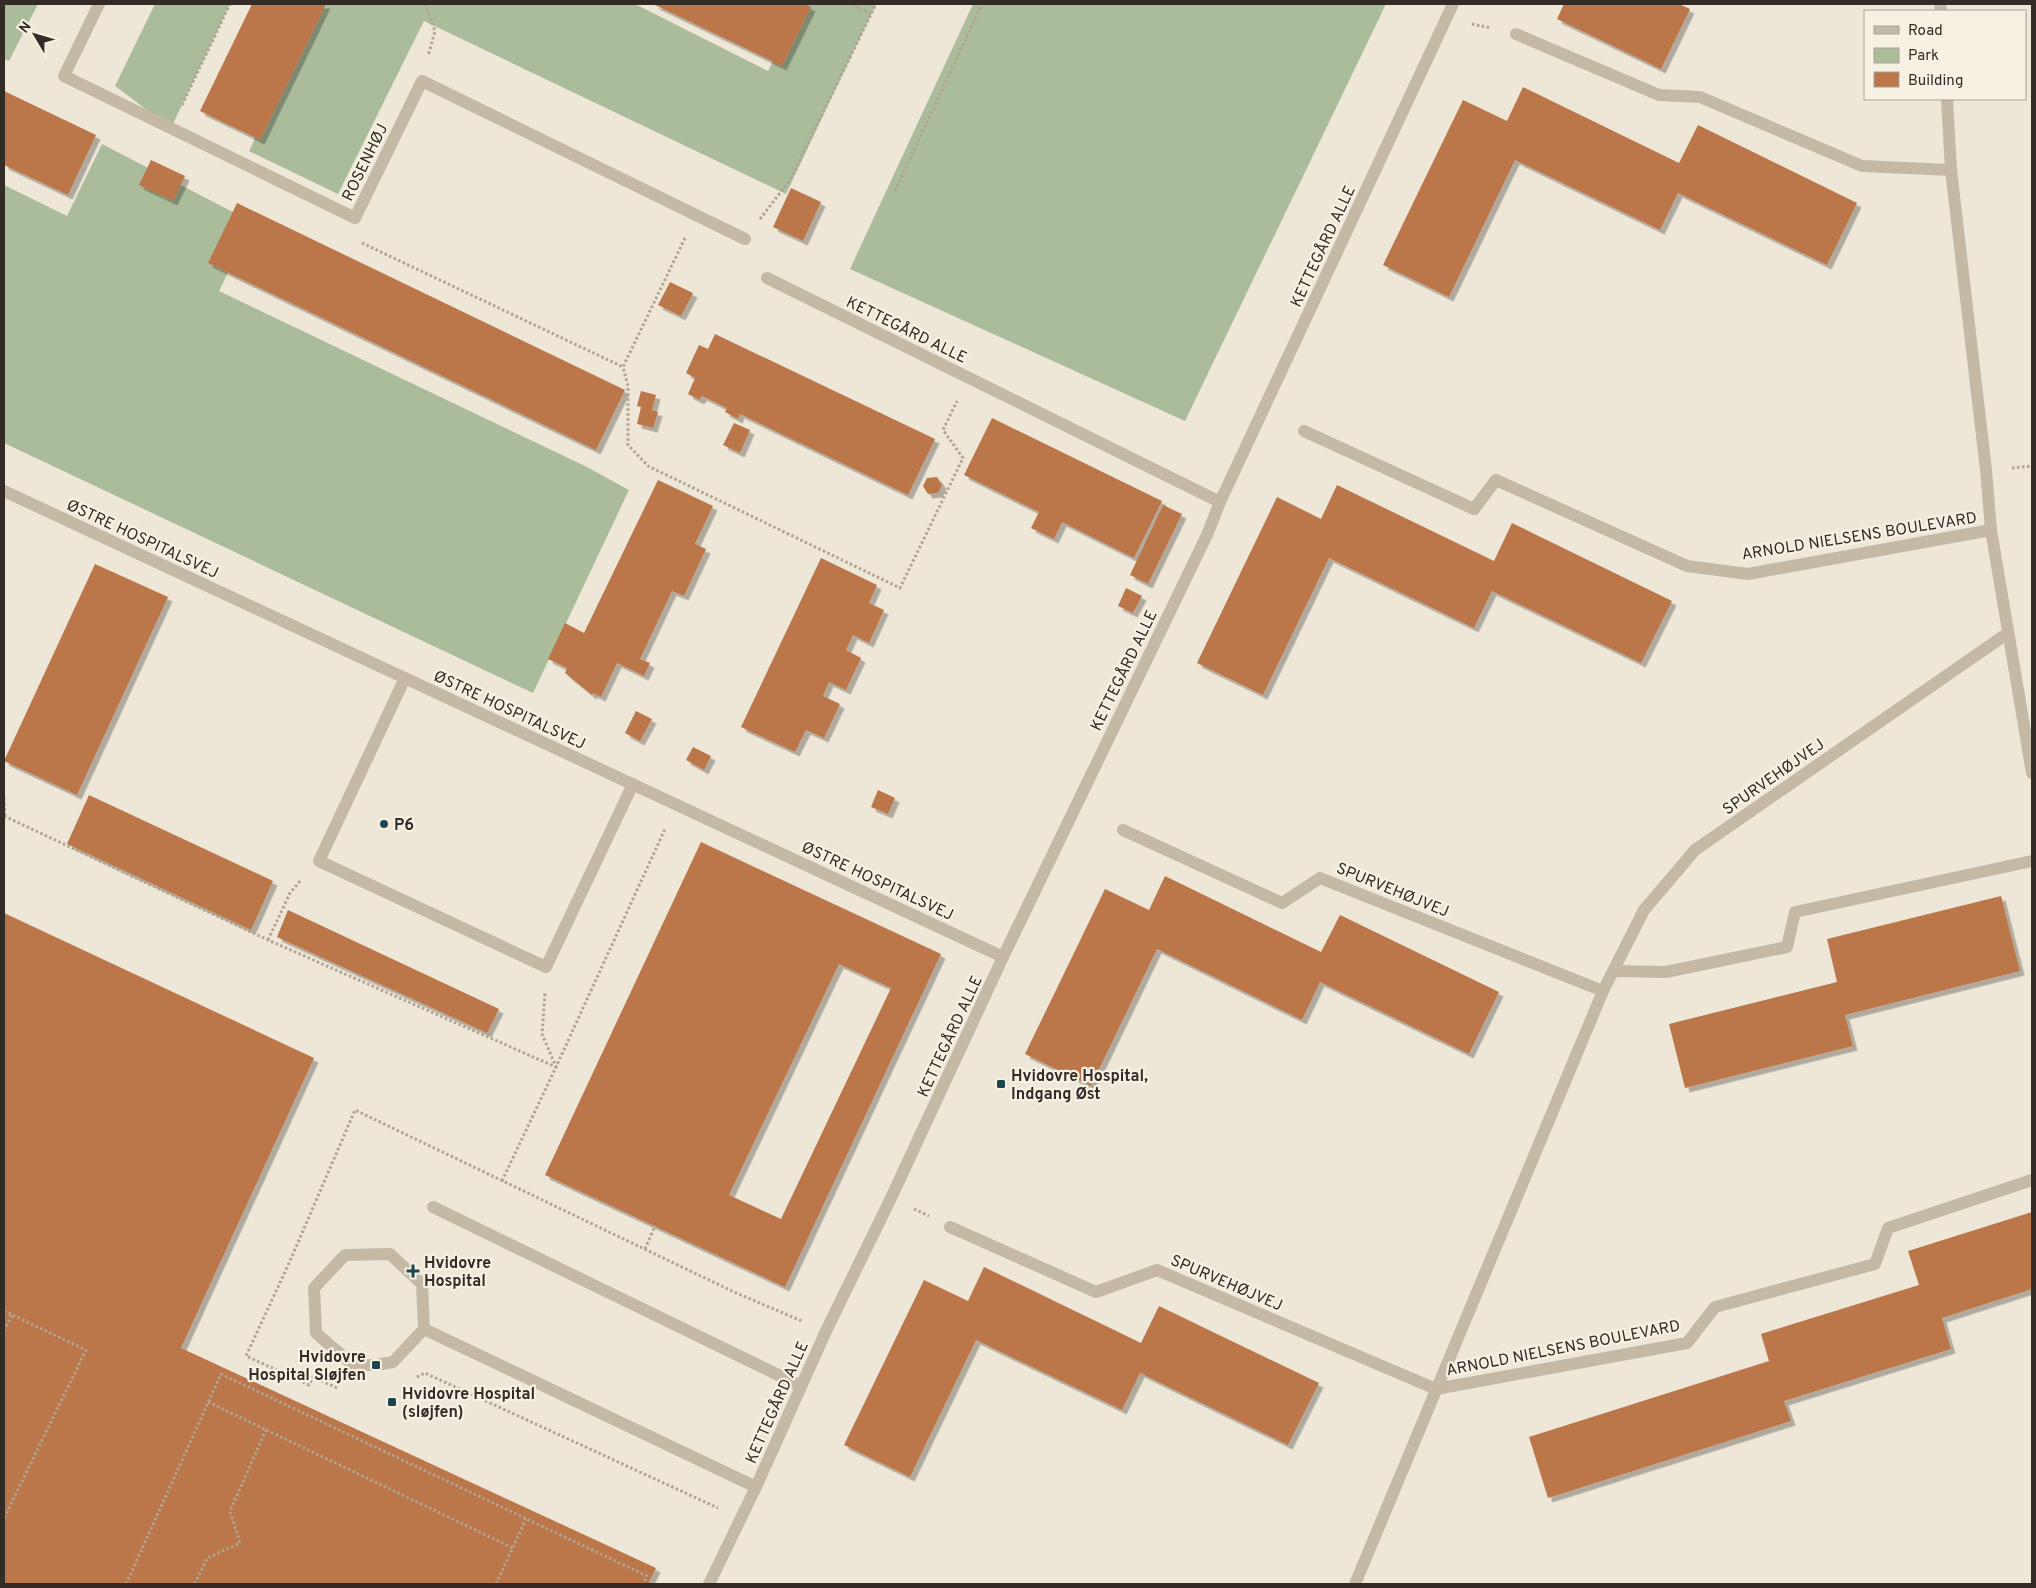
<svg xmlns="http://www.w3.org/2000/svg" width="2036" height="1588" viewBox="0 0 2036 1588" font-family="Overpass,sans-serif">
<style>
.green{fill:#abbc9a}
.building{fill:#bb7649;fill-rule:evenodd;filter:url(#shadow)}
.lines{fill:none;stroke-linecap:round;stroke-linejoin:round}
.path{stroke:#b1a390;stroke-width:3;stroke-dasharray:2.5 2.5;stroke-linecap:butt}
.service{stroke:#c5b9a5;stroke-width:12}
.minor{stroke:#c5b9a5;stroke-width:12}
.tertiary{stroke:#c5b9a5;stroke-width:12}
.poi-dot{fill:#1f454f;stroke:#f7f1e4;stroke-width:2}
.labels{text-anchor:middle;stroke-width:4.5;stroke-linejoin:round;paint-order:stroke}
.street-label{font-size:16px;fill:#322b26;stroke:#f7f1e4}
.poi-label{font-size:16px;font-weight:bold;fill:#322b26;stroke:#f7f1e4;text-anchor:start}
</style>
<defs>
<filter id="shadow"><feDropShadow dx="4.5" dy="4.5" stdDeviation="0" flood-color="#0004"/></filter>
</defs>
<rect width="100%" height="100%" fill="#eee7d8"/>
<g class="green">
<polygon points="4,4 38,4 9,61 4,59"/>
<polygon points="155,4 230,4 171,128 115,86"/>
<polygon points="319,4 635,4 768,71 801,4 876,4 786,194 424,21 338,194 249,151"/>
<polygon points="973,4 1386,4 1185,421 850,269"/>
<polygon points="102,144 252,222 219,291 587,467 629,490 533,693 4,443 4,185 67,216"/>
</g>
<g class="building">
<polygon points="252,4 326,4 260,140 200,111"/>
<polygon points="653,4 805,4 811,7 782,66"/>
<polygon points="1564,4 1679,4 1690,9 1661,69 1557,19"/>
<polygon points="1523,87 1679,163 1698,125 1857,203 1827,265 1678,193 1660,230 1515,160 1449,297 1383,265 1463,100 1507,121"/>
<polygon points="4,91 96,135 68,195 4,165"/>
<polygon points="151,160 185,176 173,201 139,185"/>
<polygon points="791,188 821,202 803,241 773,227"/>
<polygon points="237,203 625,390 596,450 208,263"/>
<polygon points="670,282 693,293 681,316 658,305"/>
<polygon points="715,334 935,439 908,495 740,414 738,419 725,412 727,408 702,396 700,400 688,394 695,378 686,373 699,345 708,349"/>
<polygon points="641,391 656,395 652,410 658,412 653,428 637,424 641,407 637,406"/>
<polygon points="992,418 1162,501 1134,558 1062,522 1054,539 1031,528 1039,512 964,475"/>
<polygon points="734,423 750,430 740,453 723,445"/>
<polygon points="937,477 942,485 938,493 928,494 923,486 927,478"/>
<polygon points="658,480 713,506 695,544 706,549 684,596 672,591 640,659 650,663 644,676 617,663 601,697 593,693 592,695 565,673 567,668 548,659 565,623 584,633"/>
<polygon points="1337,485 1494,561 1512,523 1672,601 1641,663 1492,591 1474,628 1329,558 1263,695 1197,663 1277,497 1321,519"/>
<polygon points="1163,505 1182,514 1148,584 1130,575"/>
<polygon points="821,558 877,585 869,603 884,610 869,643 853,635 846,650 861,658 846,690 829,682 823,696 840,704 824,738 806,730 795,752 741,727"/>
<polygon points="95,564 168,597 77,795 4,761"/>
<polygon points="1126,588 1142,596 1133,613 1118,606"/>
<polygon points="636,711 652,719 640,741 625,733"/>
<polygon points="693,747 711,756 704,770 686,760"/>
<polygon points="878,790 895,798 888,814 871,807"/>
<polygon points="89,795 273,881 251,930 67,844"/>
<path d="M701,842L941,954L785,1287L545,1175ZM839,964L891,988L781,1219L729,1195Z"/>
<polygon points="1165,876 1321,952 1340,915 1499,992 1469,1054 1320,982 1302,1020 1157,949 1091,1086 1025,1054 1105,889 1149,910"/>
<polygon points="2001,896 2020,971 1845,1015 1853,1046 1685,1088 1669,1024 1837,982 1827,939"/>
<polygon points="288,910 499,1009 487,1033 277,937"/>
<polygon points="4,913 314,1058 181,1348 656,1568 648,1584 4,1584"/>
<polygon points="2032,1212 2032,1289 1942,1318 1951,1349 1784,1401 1791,1421 1548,1498 1529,1437 1769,1361 1761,1334 1919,1285 1908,1251"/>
<polygon points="984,1267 1141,1343 1159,1306 1319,1383 1288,1445 1140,1373 1122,1410 976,1340 910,1477 844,1445 924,1280 968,1301"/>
</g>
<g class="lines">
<g class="path">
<polyline points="425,4 435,31 428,56"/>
<polyline points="851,4 871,14"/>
<polyline points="1472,24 1491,28"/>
<polyline points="182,105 230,4"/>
<polyline points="895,191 982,4"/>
<polyline points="760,219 790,180 876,4"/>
<polyline points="685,238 623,367 628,386 628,445 648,466 900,588 963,458 943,430 957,401"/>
<polyline points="362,243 623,367"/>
<polyline points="2012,468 2032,466"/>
<polyline points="4,798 5,816"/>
<polyline points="4,816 268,940 556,1067 665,829"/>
<polyline points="268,940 290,893 301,880"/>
<polyline points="502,1181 556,1067 542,1034 545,993"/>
<polyline points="914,1209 929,1216"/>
<polyline points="645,1249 655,1226"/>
<polyline points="4,1311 86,1350 4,1518"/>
<polyline points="4,1331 12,1315"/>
<polyline points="417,1377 425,1373 718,1508"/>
<polyline points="337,1388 313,1377 309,1385 246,1356 290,1261 355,1110 734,1292 802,1321"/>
<polyline points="208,1402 513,1548"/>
<polyline points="126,1584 221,1374 647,1576 643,1584"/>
<polyline points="195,1584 207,1558 240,1543 230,1511 266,1430"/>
<polyline points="496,1584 526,1519"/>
</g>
<g class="service">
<polyline points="405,678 319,861 546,967 633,784"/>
<polyline points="433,1207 801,1386"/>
<polygon points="390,1254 422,1284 424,1329 393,1362 376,1365 353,1365 316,1333 314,1288 345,1255"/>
<polyline points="424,1329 756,1487"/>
</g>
<g class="minor">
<polyline points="99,4 64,76 355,218 422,81 745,239"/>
<polyline points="1516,34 1659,95 1700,97 1862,166 1951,170"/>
<polyline points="767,278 1220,502"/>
<polyline points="1304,431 1474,509 1496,480 1687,566 1748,574 1991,530"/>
<polyline points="4,491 1003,957"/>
<polyline points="1123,830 1282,903 1320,878 1603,991"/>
<polyline points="1614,971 1666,972 1787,947 1795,912 2032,861"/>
<polyline points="950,1227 1096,1292 1157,1270 1436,1389 1687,1343 1715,1307 1875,1264 1888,1228 2032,1180"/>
<polyline points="1355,1584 1603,991 1644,910 1695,850 2008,633"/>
</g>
<g class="tertiary">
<polyline points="1940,4 1941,11"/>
<polyline points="1947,99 1951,170 1986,470 1991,530 2032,773"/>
<polyline points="709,1584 756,1487 826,1331 891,1198 1003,957 1207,535 1220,502 1453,4"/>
</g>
</g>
<g class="poi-dot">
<circle cx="384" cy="824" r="5"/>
<rect x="996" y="1079" width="10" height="10" rx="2.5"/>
<path d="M410.5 1263.5h5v5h5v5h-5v5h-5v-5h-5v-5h5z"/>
<rect x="371" y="1360" width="10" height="10" rx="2.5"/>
<rect x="387" y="1397" width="10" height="10" rx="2.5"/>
</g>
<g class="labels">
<g class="street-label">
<text transform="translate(364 162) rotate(-64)" y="6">ROSENHØJ</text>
<text transform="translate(1322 246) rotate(-65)" y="6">KETTEGÅRD ALLE</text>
<text transform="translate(907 329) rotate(26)" y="6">KETTEGÅRD ALLE</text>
<text transform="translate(1859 535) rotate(-9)" y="6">ARNOLD NIELSENS BOULEVARD</text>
<text transform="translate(143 538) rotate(25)" y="6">ØSTRE HOSPITALSVEJ</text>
<text transform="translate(1123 670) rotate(-64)" y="6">KETTEGÅRD ALLE</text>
<text transform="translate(510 709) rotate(25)" y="6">ØSTRE HOSPITALSVEJ</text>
<text transform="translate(1773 776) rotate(-35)" y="6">SPURVEHØJVEJ</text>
<text transform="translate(878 880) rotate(25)" y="6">ØSTRE HOSPITALSVEJ</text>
<text transform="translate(1393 889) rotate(22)" y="6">SPURVEHØJVEJ</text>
<text transform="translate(949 1036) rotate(-65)" y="6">KETTEGÅRD ALLE</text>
<text transform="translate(1227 1282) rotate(23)" y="6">SPURVEHØJVEJ</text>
<text transform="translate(1563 1347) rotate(-11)" y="6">ARNOLD NIELSENS BOULEVARD</text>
<text transform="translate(776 1402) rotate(-66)" y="6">KETTEGÅRD ALLE</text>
</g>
<g class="poi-label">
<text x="394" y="830">P6</text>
<text x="1011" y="1081">Hvidovre Hospital,<tspan x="1011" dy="18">Indgang Øst</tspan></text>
<text x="424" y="1268">Hvidovre<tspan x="424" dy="18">Hospital</tspan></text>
<text x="366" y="1362" text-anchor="end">Hvidovre<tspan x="366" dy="18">Hospital Sløjfen</tspan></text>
<text x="402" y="1399">Hvidovre Hospital<tspan x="402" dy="18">(sløjfen)</tspan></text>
</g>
</g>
<rect width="2036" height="1588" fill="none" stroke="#322b26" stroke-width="10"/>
<rect x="1864" y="10" width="162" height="90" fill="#f7f1e4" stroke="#a8a298"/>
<rect x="1874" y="26" width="25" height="8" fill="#c5b9a5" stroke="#a8a298"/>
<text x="1908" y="35" font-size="15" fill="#322b26">Road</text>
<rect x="1874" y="48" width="25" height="15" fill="#abbc9a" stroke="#a8a298"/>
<text x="1908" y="60" font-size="15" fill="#322b26">Park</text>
<rect x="1874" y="72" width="25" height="15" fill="#bb7649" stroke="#a8a298"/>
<text x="1908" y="85" font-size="15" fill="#322b26">Building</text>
<g transform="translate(35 35) rotate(308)" stroke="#f7f1e4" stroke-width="4" paint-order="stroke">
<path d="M0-4L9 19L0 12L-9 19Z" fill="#322b26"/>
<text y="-8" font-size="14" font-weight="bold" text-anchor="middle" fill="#322b26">N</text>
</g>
</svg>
